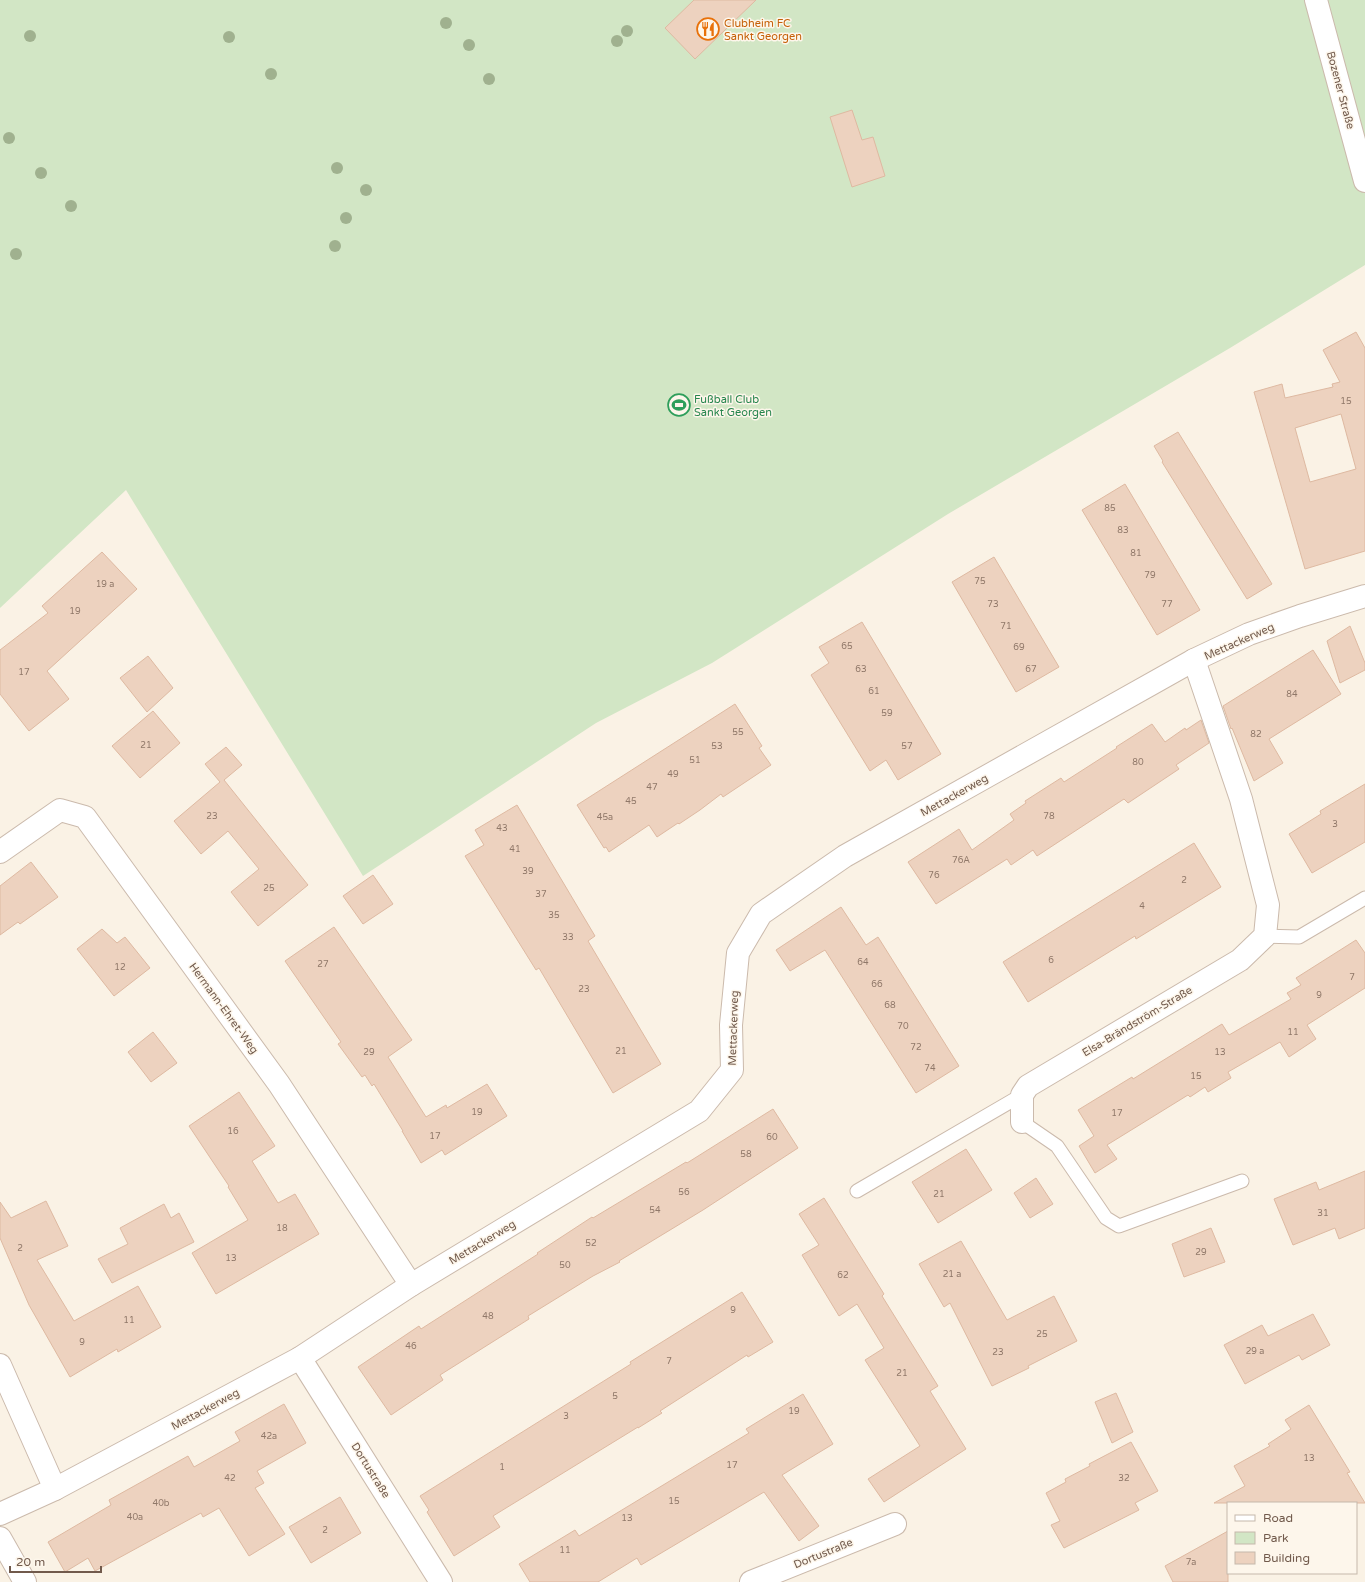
<svg xmlns="http://www.w3.org/2000/svg" width="1365" height="1582" viewBox="0 0 1365 1582" font-family="'Varela Round',sans-serif">
<style>
.green{fill:#d2e6c5}
.building{fill:#edd2bf;stroke:#deb9a1;fill-rule:evenodd}
.lines{fill:none;stroke-linecap:round;stroke-linejoin:round}
.lane-casing{stroke:#cbbaac;stroke-width:15}
.street-casing{stroke:#cbbaac;stroke-width:24}
.lane{stroke:#fff;stroke-width:13}
.street{stroke:#fff;stroke-width:22}
.tree{fill:#a0b18f}
.labels{text-anchor:middle;stroke-width:3;stroke-linejoin:round;paint-order:stroke}
.number-label{font-size:9px;fill:#907869}
.food-label{font-size:11px;fill:#c56008;stroke:#fdf6eb;text-anchor:start}
.street-label{font-size:11px;fill:#715a4c;stroke:#fdf6eb}
.leisure-label{font-size:11px;fill:#27864d;stroke:#fdf6eb;text-anchor:start}
</style>
<rect width="100%" height="100%" fill="#faf2e5"/>
<polygon class="green" points="0,0 1365,0 1365,265 1230,348 948,514 712,663 596,723 363,876 126,490 0,608"/>
<g class="building">
<polygon points="694,0 756,0 695,59 665,28"/>
<polygon points="852,110 862,140 873,137 885,176 852,187 830,117"/>
<path d="M1356,332L1365,348V551L1305,569L1254,392L1282,384L1285,398L1333,387L1332,384L1340,382L1323,350ZM1341,414L1356,469L1310,482L1295,428Z"/>
<polygon points="1178,432 1272,584 1247,599 1162,462 1163,461 1154,446"/>
<polygon points="1125,484 1200,610 1157,635 1082,510"/>
<polygon points="102,552 137,589 47,671 69,699 29,731 0,694 0,650 48,613 42,606"/>
<polygon points="994,557 1059,667 1016,692 952,582"/>
<polygon points="862,622 941,754 898,780 886,760 870,771 811,675 829,663 819,647"/>
<polygon points="1350,626 1365,663 1365,670 1340,683 1327,641"/>
<polygon points="1313,650 1341,694 1269,739 1283,763 1254,781 1232,728 1231,729 1223,706"/>
<polygon points="148,656 173,688 147,712 120,678"/>
<polygon points="735,704 762,746 759,748 771,765 723,797 721,794 700,810 679,824 678,823 657,837 649,825 609,852 606,847 604,848 577,805"/>
<polygon points="153,711 180,743 140,778 112,746"/>
<polygon points="1201,720 1209,743 1176,765 1179,769 1128,803 1124,799 1037,856 1033,850 1011,865 1007,859 936,904 908,862 959,829 972,850 1014,820 1010,814 1026,803 1025,801 1061,778 1064,782 1117,748 1116,747 1152,724 1165,742 1185,728 1186,730"/>
<polygon points="226,747 242,765 224,780 308,885 258,926 231,892 259,869 228,831 201,854 174,821 220,782 205,764"/>
<polygon points="1365,784 1365,842 1312,873 1289,834 1321,814 1320,811"/>
<polygon points="517,805 595,936 588,941 661,1064 613,1093 539,968 536,970 465,856 484,845 475,830"/>
<polygon points="1194,843 1221,887 1136,939 1135,936 1028,1002 1003,962"/>
<polygon points="31,862 58,897 20,924 18,922 0,935 0,886"/>
<polygon points="373,875 393,904 363,924 343,896"/>
<polygon points="841,907 866,945 878,937 959,1066 916,1093 825,950 790,971 776,950"/>
<polygon points="334,927 412,1040 388,1057 426,1117 446,1105 447,1108 487,1084 507,1116 445,1155 442,1150 421,1163 402,1131 403,1131 374,1084 372,1086 365,1075 362,1077 338,1044 341,1042 285,961"/>
<polygon points="102,929 117,943 125,937 150,968 114,996 77,949"/>
<polygon points="1356,940 1365,953 1365,988 1307,1025 1316,1039 1289,1057 1280,1042 1228,1072 1231,1078 1208,1092 1205,1087 1190,1097 1188,1095 1107,1145 1117,1159 1095,1173 1079,1146 1094,1136 1078,1110 1132,1077 1133,1079 1222,1024 1229,1035 1291,999 1287,993 1301,985 1296,978"/>
<polygon points="153,1032 177,1063 151,1082 128,1052"/>
<polygon points="239,1092 275,1146 252,1161 278,1203 295,1194 319,1234 216,1294 192,1253 248,1220 228,1187 229,1186 189,1126"/>
<polygon points="773,1109 798,1148 703,1210 619,1261 620,1262 593,1276 528,1316 529,1319 440,1375 443,1380 391,1415 358,1367 419,1326 421,1329 538,1254 537,1253 592,1217 593,1218 686,1162 687,1163"/>
<polygon points="966,1149 992,1190 938,1223 912,1182"/>
<polygon points="1365,1171 1365,1228 1339,1239 1335,1228 1293,1245 1274,1199 1316,1182 1319,1190"/>
<polygon points="1036,1178 1053,1204 1030,1218 1014,1193"/>
<polygon points="824,1198 884,1294 882,1296 938,1386 930,1391 966,1449 884,1502 868,1479 920,1446 865,1360 884,1348 857,1304 839,1316 802,1255 819,1245 799,1214"/>
<polygon points="46,1201 68,1246 37,1260 74,1321 138,1286 161,1327 118,1352 117,1349 70,1377 29,1305 0,1238 0,1202 11,1218"/>
<polygon points="164,1204 171,1218 179,1213 194,1242 112,1283 98,1259 128,1244 120,1228"/>
<polygon points="1211,1228 1225,1262 1184,1277 1172,1244"/>
<polygon points="961,1241 1007,1320 1054,1296 1077,1341 1028,1366 1029,1368 992,1386 950,1303 944,1307 919,1264"/>
<polygon points="742,1292 773,1342 748,1357 747,1355 660,1411 662,1413 638,1428 638,1427 493,1516 500,1527 454,1556 427,1512 429,1510 420,1496 631,1364 630,1362"/>
<polygon points="1313,1314 1330,1345 1302,1360 1299,1355 1245,1384 1224,1345 1262,1325 1268,1336"/>
<polygon points="1116,1393 1133,1432 1112,1443 1095,1402"/>
<polygon points="803,1394 833,1444 782,1475 819,1526 799,1541 764,1492 641,1565 637,1558 598,1582 530,1582 519,1564 575,1530 579,1536 749,1433 746,1429"/>
<polygon points="284,1404 306,1443 257,1471 264,1483 255,1488 285,1534 249,1556 219,1508 203,1517 201,1513 95,1571 88,1558 65,1572 48,1542 111,1505 109,1500 188,1456 194,1467 240,1441 235,1432"/>
<polygon points="1309,1405 1350,1472 1347,1473 1365,1503 1214,1503 1245,1486 1234,1466 1270,1446 1268,1444 1291,1429 1285,1420"/>
<polygon points="1131,1442 1158,1491 1135,1503 1139,1510 1064,1548 1051,1525 1060,1521 1046,1493 1066,1482 1065,1479 1090,1466 1089,1464"/>
<polygon points="340,1497 361,1533 311,1563 289,1527"/>
<polygon points="1228,1531 1228,1582 1173,1582 1165,1566"/>
</g>
<g class="lines">
<g class="lane-casing">
<g id="lane">
<polyline points="1265,936 1299,937 1365,898"/>
<polyline points="1022,1122 1057,1146 1106,1218 1119,1226 1242,1181"/>
<polyline points="857,1191 1022,1095"/>
</g>
</g>
<g class="street-casing">
<g id="street">
<polyline points="1316,0 1365,181"/>
<polyline points="0,852 60,810 85,817 279,1084 411,1285"/>
<polyline points="1022,1122 1022,1095 1028,1086 1240,960 1265,936 1268,905 1241,799 1194,660"/>
<polyline points="300,1358 441,1582"/>
<polyline points="0,1365 55,1489"/>
<polyline points="0,1514 55,1489 300,1358 411,1285 699,1111 732,1070 731,1025 738,953 761,914 845,856 1194,660 1249,634 1300,616 1365,596"/>
<polyline points="0,1538 25,1582"/>
<polyline points="751,1582 895,1524"/>
</g>
</g>
<use href="#lane" class="lane"/>
<use href="#street" class="street"/>
</g>
<g class="tree">
<circle cx="446" cy="23" r="6"/>
<circle cx="627" cy="31" r="6"/>
<circle cx="30" cy="36" r="6"/>
<circle cx="229" cy="37" r="6"/>
<circle cx="617" cy="41" r="6"/>
<circle cx="469" cy="45" r="6"/>
<circle cx="271" cy="74" r="6"/>
<circle cx="489" cy="79" r="6"/>
<circle cx="9" cy="138" r="6"/>
<circle cx="337" cy="168" r="6"/>
<circle cx="41" cy="173" r="6"/>
<circle cx="366" cy="190" r="6"/>
<circle cx="71" cy="206" r="6"/>
<circle cx="346" cy="218" r="6"/>
<circle cx="335" cy="246" r="6"/>
<circle cx="16" cy="254" r="6"/>
</g>
<defs>
<g id="restaurant-ring" transform="scale(1.15)"><circle r="9.5" fill="#fdf6eb" stroke="#e8710a" stroke-width="1.5"/><path d="M-5-6h1v4h1v-4h1v4h1v-4h1v5L-1.5 .5V6h-2V.5L-5-1ZM5-6V6H3V1.5H1.5Q1.5-4 5-6Z" fill="#e8710a"/></g>
<g id="stadium-ring" transform="scale(1.15)"><circle r="9.5" fill="#fdf6eb" stroke="#2e9e5b" stroke-width="1.5"/><path d="M0-5a6.5 5 0 1 0 0 10a6.5 5 0 1 0 0-10ZM-3.5-1.8h7v3.6h-7Z" fill="#2e9e5b"/></g>
</defs>
<g fill-rule="evenodd">
<use href="#restaurant-ring" x="708" y="29"/>
<use href="#stadium-ring" x="679" y="405"/>
</g>
<g class="labels">
<g class="number-label">
<text x="1346" y="404">15</text>
<text x="1110" y="511">85</text>
<text x="1123" y="533">83</text>
<text x="1136" y="556">81</text>
<text x="1150" y="578">79</text>
<text x="980" y="584">75</text>
<text x="105" y="587">19 a</text>
<text x="993" y="607">73</text>
<text x="1167" y="607">77</text>
<text x="75" y="614">19</text>
<text x="1006" y="629">71</text>
<text x="847" y="649">65</text>
<text x="1019" y="650">69</text>
<text x="861" y="672">63</text>
<text x="1031" y="672">67</text>
<text x="24" y="675">17</text>
<text x="874" y="694">61</text>
<text x="1292" y="697">84</text>
<text x="887" y="716">59</text>
<text x="738" y="735">55</text>
<text x="1256" y="737">82</text>
<text x="146" y="748">21</text>
<text x="717" y="749">53</text>
<text x="907" y="749">57</text>
<text x="695" y="763">51</text>
<text x="1138" y="765">80</text>
<text x="673" y="777">49</text>
<text x="652" y="790">47</text>
<text x="631" y="804">45</text>
<text x="212" y="819">23</text>
<text x="1049" y="819">78</text>
<text x="605" y="820">45a</text>
<text x="1335" y="827">3</text>
<text x="502" y="831">43</text>
<text x="515" y="852">41</text>
<text x="961" y="863">76A</text>
<text x="528" y="874">39</text>
<text x="934" y="878">76</text>
<text x="1184" y="883">2</text>
<text x="269" y="891">25</text>
<text x="541" y="897">37</text>
<text x="1142" y="909">4</text>
<text x="554" y="918">35</text>
<text x="568" y="940">33</text>
<text x="1051" y="963">6</text>
<text x="863" y="965">64</text>
<text x="323" y="967">27</text>
<text x="120" y="970">12</text>
<text x="1352" y="980">7</text>
<text x="877" y="987">66</text>
<text x="584" y="992">23</text>
<text x="1319" y="998">9</text>
<text x="890" y="1008">68</text>
<text x="903" y="1029">70</text>
<text x="1293" y="1035">11</text>
<text x="916" y="1050">72</text>
<text x="621" y="1054">21</text>
<text x="369" y="1055">29</text>
<text x="1220" y="1055">13</text>
<text x="930" y="1071">74</text>
<text x="1196" y="1079">15</text>
<text x="477" y="1115">19</text>
<text x="1117" y="1116">17</text>
<text x="233" y="1134">16</text>
<text x="435" y="1139">17</text>
<text x="772" y="1140">60</text>
<text x="746" y="1157">58</text>
<text x="684" y="1195">56</text>
<text x="939" y="1197">21</text>
<text x="655" y="1213">54</text>
<text x="1323" y="1216">31</text>
<text x="282" y="1231">18</text>
<text x="591" y="1246">52</text>
<text x="20" y="1251">2</text>
<text x="1201" y="1255">29</text>
<text x="231" y="1261">13</text>
<text x="565" y="1268">50</text>
<text x="952" y="1277">21 a</text>
<text x="843" y="1278">62</text>
<text x="733" y="1313">9</text>
<text x="488" y="1319">48</text>
<text x="129" y="1323">11</text>
<text x="1042" y="1337">25</text>
<text x="82" y="1345">9</text>
<text x="411" y="1349">46</text>
<text x="1255" y="1354">29 a</text>
<text x="998" y="1355">23</text>
<text x="669" y="1364">7</text>
<text x="902" y="1376">21</text>
<text x="615" y="1399">5</text>
<text x="794" y="1414">19</text>
<text x="566" y="1419">3</text>
<text x="269" y="1439">42a</text>
<text x="1309" y="1461">13</text>
<text x="732" y="1468">17</text>
<text x="502" y="1470">1</text>
<text x="230" y="1481">42</text>
<text x="1124" y="1481">32</text>
<text x="674" y="1504">15</text>
<text x="161" y="1506">40b</text>
<text x="135" y="1520">40a</text>
<text x="627" y="1521">13</text>
<text x="325" y="1533">2</text>
<text x="565" y="1553">11</text>
<text x="1191" y="1565">7a</text>
</g>
<g class="food-label">
<text x="724" y="27">Clubheim FC<tspan x="724" dy="13">Sankt Georgen</tspan></text>
</g>
<g class="street-label">
<text transform="translate(1341 90) rotate(75)" y="4">Bozener Straße</text>
<text transform="translate(1239 641) rotate(-24)" y="4">Mettackerweg</text>
<text transform="translate(954 795) rotate(-29)" y="4">Mettackerweg</text>
<text transform="translate(224 1008) rotate(54)" y="4">Hermann-Ehret-Weg</text>
<text transform="translate(1137 1021) rotate(-31)" y="4">Elsa-Brändström-Straße</text>
<text transform="translate(733 1028) rotate(-88)" y="4">Mettackerweg</text>
<text transform="translate(482 1242) rotate(-31)" y="4">Mettackerweg</text>
<text transform="translate(205 1409) rotate(-28)" y="4">Mettackerweg</text>
<text transform="translate(371 1470) rotate(58)" y="4">Dortustraße</text>
<text transform="translate(823 1553) rotate(-22)" y="4">Dortustraße</text>
</g>
<g class="leisure-label">
<text x="694" y="403">Fußball Club<tspan x="694" dy="13">Sankt Georgen</tspan></text>
</g>
</g>
<rect x="1227" y="1502" width="130" height="72" fill="#fdf6eb" stroke="#c5b8ab"/>
<rect x="1235" y="1515" width="20" height="6" fill="#ffffff" stroke="#c5b8ab"/>
<text x="1263" y="1522" font-size="12" fill="#715a4c">Road</text>
<rect x="1235" y="1532" width="20" height="12" fill="#d2e6c5" stroke="#c5b8ab"/>
<text x="1263" y="1542" font-size="12" fill="#715a4c">Park</text>
<rect x="1235" y="1552" width="20" height="12" fill="#edd2bf" stroke="#c5b8ab"/>
<text x="1263" y="1562" font-size="12" fill="#715a4c">Building</text>
<path d="M10 1566v6h91v-6" fill="none" stroke="#715a4c" stroke-width="2"/>
<text x="16" y="1566" font-size="12" fill="#715a4c" stroke="#fdf6eb" stroke-width="3" paint-order="stroke">20 m</text>
</svg>
